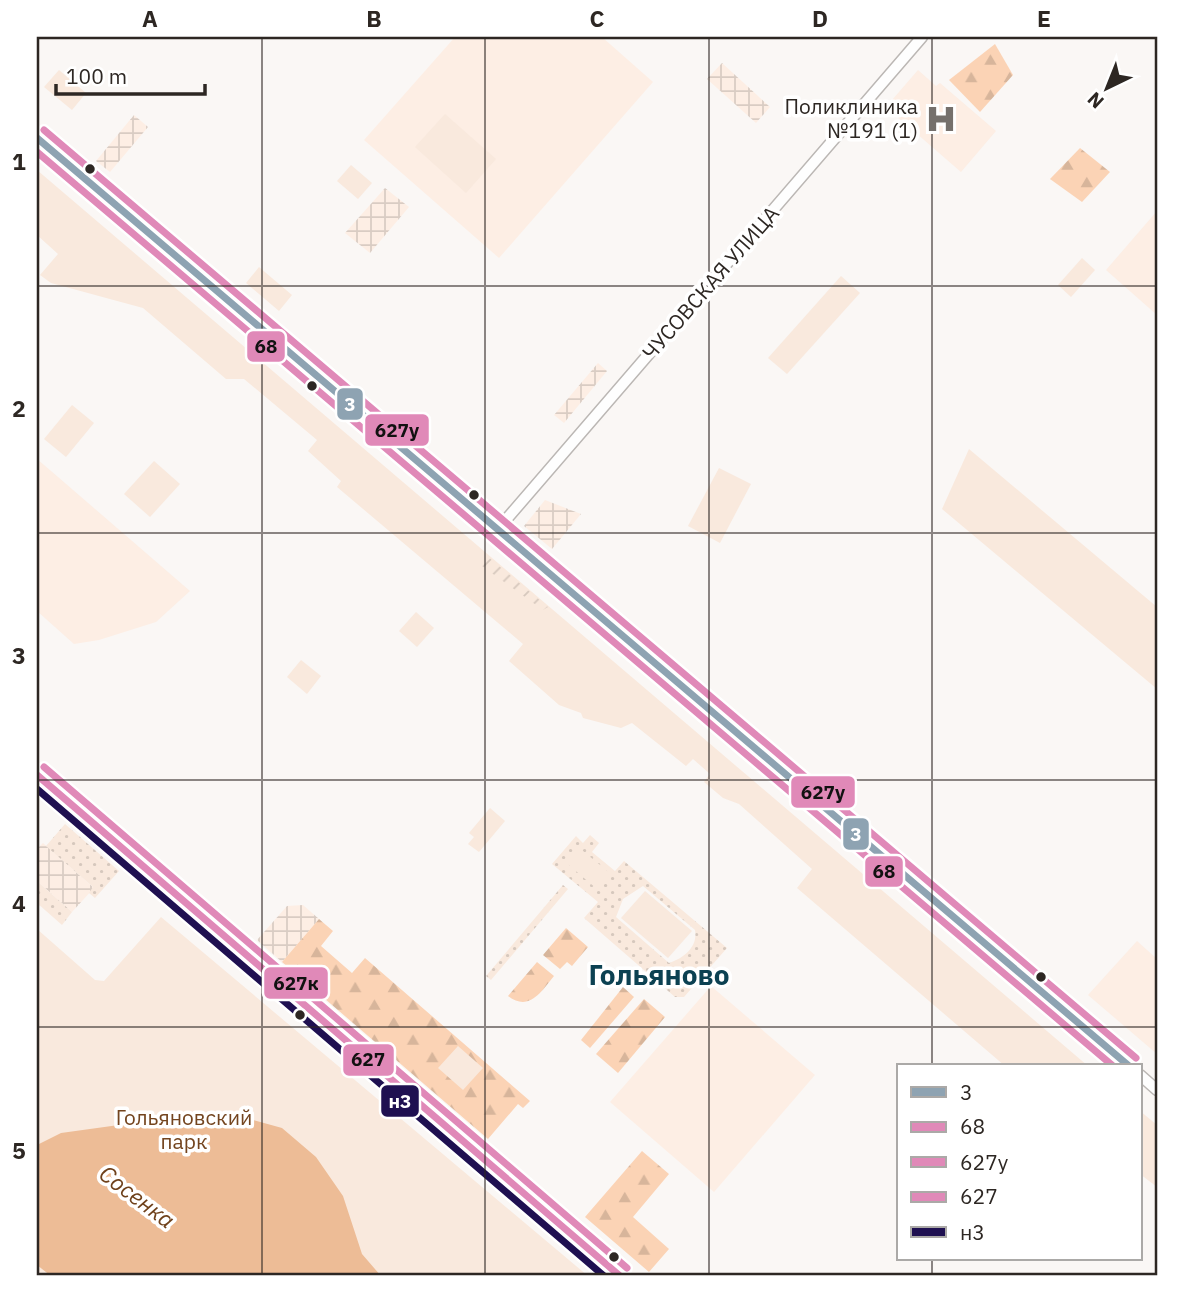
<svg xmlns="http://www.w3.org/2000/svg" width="1194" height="1313" viewBox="0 0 1194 1313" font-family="'IBM Plex Sans',sans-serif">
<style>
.built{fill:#fdeee4}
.industrial{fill:url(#industrial-grid)}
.grass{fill:url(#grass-dots);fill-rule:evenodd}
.forest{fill:url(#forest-firs)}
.park{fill:#f9e9dd}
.garden{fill:url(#garden-furrows)}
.water{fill:#edbc96}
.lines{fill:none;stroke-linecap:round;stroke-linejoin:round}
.minor-casing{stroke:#bbb7b4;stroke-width:13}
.minor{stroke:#fefefe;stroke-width:10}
.bus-1-casing{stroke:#fff;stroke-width:12}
.bus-2-casing{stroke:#fff;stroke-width:12}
.bus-3-casing{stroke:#fff;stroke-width:12}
.bus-4-casing{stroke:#fff;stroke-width:12}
.bus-5-casing{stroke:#fff;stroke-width:12}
.bus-6-casing{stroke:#fff;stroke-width:12}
.bus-1{stroke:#8ea3b2;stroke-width:7}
.bus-2{stroke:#e089b8;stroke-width:7}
.bus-3{stroke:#e089b8;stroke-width:7}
.bus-4{stroke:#e089b8;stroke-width:7}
.bus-5{stroke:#1f1051;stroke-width:7}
.bus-6{stroke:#e089b8;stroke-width:7}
.grid{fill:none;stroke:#2d2723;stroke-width:2;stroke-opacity:0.55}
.bus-dot{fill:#2d2723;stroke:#fff;stroke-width:2.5}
.labels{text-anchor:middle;stroke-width:7;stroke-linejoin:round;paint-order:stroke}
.poi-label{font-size:21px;fill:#2d2723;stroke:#fff;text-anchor:end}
.street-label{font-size:21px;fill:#2d2723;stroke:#fff}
.park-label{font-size:21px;fill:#73441e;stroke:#fff}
.water-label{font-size:23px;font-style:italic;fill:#6f411b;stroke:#fff}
.district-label{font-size:28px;font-weight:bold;fill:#0c4152;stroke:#fff}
.line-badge{stroke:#fff;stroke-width:2.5}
.badge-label{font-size:19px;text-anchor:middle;font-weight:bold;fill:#fff}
.pale-badge-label{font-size:19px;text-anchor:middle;font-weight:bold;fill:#111}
.neatline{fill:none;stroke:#2d2723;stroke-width:2.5}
.grid-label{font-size:23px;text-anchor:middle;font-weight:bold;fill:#2d2723}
</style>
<defs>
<pattern id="industrial-grid" width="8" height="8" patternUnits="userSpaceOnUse" patternTransform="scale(1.75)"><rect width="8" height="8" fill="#fdeee4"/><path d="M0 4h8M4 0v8" fill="none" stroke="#d9ccc3"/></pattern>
<pattern id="grass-dots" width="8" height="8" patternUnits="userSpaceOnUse" patternTransform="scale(1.75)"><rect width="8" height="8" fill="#f9e9dd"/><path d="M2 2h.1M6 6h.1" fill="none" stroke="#d6c8bd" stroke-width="1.8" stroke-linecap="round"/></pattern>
<pattern id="forest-firs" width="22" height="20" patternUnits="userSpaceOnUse" patternTransform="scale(1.75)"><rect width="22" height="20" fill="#fbd3b5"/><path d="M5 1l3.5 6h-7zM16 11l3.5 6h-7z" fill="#d7b59b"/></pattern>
<pattern id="garden-furrows" width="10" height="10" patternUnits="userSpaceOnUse" patternTransform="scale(1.75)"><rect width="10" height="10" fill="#f9e9dd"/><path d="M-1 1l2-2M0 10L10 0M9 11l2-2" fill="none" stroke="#d6c8bd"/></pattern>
</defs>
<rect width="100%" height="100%" fill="#faf7f5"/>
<g class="built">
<polygon points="455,37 602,37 653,82 499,258 364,140"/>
<polygon points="918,70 936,86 940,83 996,131 961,172 886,107"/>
<polygon points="1157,211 1157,315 1106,270"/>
<polygon points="37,459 58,477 190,591 156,622 99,640 74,644 37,611"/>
<polygon points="1137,941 1157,959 1157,1054 1088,995"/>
<polygon points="711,986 815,1075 714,1192 610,1102"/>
</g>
<g class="industrial">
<polygon points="722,63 770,107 756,123 707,79"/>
<polygon points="134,115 148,127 110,172 96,161"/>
<polygon points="385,188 409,207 370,253 345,233"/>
<polygon points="598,363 607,371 564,423 554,415"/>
<polygon points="545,500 581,514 552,549 524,526"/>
<polygon points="43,843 94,888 72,912 37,881 37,849"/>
<polygon points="303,905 319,919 282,962 257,940 287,906"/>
</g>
<g class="grass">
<polygon points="65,824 119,871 95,898 89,893 93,887 46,846"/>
<path d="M590,835L599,843L592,852L615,871L624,861L727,948L684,997H675L584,918L598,902L552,864L576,836L583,843ZM643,886L695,930C698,947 684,958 669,963L616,917L623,899Z"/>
<polygon points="37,881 72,912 62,925 37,903"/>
<polygon points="563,885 568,889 491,980 486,976"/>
</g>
<g class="forest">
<polygon points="995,44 1013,75 980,112 949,80"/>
<polygon points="1080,148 1110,172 1082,202 1050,179"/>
<polygon points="319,919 333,931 321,946 352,973 365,958 530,1101 523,1108 518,1104 488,1139 282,962"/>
<polygon points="566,928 588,947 572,966 567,962 560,969 543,955"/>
<path d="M537,962L554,976C541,992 529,1012 508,996Z"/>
<polygon points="623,987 634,997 590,1048 581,1040"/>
<polygon points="644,999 665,1017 618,1073 596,1054"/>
<polygon points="642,1151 669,1174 633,1217 669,1249 649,1272 585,1217"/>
</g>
<g class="park">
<polygon points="59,70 86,93 72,110 44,87"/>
<polygon points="445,114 496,159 466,193 415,147"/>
<polygon points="351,165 372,183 358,199 337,181"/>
<polygon points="37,170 1088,1066 1005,1066 797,888 812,869 739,804 723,798 704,782 710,774 693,759 686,766 632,723 621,728 583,718 581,713 559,705 509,661 523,644 337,487 341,481 308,451 317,440 244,379 226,379 143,308 51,283 40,275 58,254 37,235"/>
<polygon points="1082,258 1095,270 1071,297 1058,285"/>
<polygon points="259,267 292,295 279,311 246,283"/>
<polygon points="841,276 860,293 787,374 768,358"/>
<polygon points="72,405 94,423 66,457 44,439"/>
<polygon points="969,449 1157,607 1157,689 942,509"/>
<polygon points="154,461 180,484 150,517 124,494"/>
<polygon points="719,468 751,484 720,543 688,526"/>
<polygon points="416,612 434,628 417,647 399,631"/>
<polygon points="301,660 321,676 307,694 287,677"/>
<polygon points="490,808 505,821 479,852 468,844 474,837 469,833"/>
<polygon points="578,847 610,873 597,889 565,862"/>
<polygon points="645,891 692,931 668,958 621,918"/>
<polygon points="161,917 588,1276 37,1276 37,929 95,980 104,981"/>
<polygon points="458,1046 483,1068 463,1090 438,1068"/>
<polygon points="1140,1111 1157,1125 1157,1187 1140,1174"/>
</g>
<polygon class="garden" points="487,556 548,607 543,610 482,566"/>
<polygon class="water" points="220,1111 282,1128 316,1157 343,1196 362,1254 381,1276 51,1276 37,1265 37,1145 61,1133"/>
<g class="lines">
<g class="minor-casing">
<g id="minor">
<polyline points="37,138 1129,1066"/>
<polyline points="498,529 922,37"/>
<polyline points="37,775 620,1276"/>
<polyline points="1140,1075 1157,1090"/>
</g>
</g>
<use href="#minor" class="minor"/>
<g class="bus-1-casing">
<polyline id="bus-1" points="37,138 1129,1066"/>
</g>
<g class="bus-2-casing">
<polyline id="bus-2" points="37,152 1113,1066"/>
</g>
<g class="bus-3-casing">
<polyline id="bus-3" points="44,130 1136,1058"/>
</g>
<g class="bus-4-casing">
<polyline id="bus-4" points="37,775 620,1276"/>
</g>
<g class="bus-5-casing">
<polyline id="bus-5" points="37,789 604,1276"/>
</g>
<g class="bus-6-casing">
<polyline id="bus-6" points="44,767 627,1268"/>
</g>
<use href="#bus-1" class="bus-1"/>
<use href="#bus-2" class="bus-2"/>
<use href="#bus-3" class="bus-3"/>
<use href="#bus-4" class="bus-4"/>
<use href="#bus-5" class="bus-5"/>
<use href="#bus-6" class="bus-6"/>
</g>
<path class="grid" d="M262,37V1276M485,37V1276M709,37V1276M932,37V1066M37,286H1157M37,533H1157M37,780H1157M37,1027H1157M932,1259V1276"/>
<defs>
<g id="hospital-bare" transform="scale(2.415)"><path d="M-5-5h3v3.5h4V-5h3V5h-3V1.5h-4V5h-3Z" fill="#75706c" stroke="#fff" stroke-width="2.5" paint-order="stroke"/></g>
</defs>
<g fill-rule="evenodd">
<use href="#hospital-bare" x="941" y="119"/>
</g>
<g class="bus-dot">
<circle cx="90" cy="169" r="6"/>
<circle cx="312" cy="386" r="6"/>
<circle cx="474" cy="495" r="6"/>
<circle cx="1041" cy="977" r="6"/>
<circle cx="300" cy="1015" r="6"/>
<circle cx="614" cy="1257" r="6"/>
</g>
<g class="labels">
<g class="poi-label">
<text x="918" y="114">Поликлиника<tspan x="918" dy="24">№191 (1)</tspan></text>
</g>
<g class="street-label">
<text transform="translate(711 283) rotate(-49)" y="7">ЧУСОВСКАЯ УЛИЦА</text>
</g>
<g class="park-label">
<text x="184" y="1125">Гольяновcкий<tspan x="184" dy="24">парк</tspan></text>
</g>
<g class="water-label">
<text transform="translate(137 1197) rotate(37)" y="8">Сосенка</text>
</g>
<g class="district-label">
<text x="659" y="985">Гольяново</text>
</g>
</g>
<g class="line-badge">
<rect x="246" y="330" width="40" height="33" rx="7" fill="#e089b8"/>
<rect x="336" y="387" width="28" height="34" rx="7" fill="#8ea3b2"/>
<rect x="364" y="413" width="66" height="34" rx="7" fill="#e089b8"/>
<rect x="790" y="775" width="66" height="34" rx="7" fill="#e089b8"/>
<rect x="842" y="817" width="28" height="34" rx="7" fill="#8ea3b2"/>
<rect x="864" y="855" width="40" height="33" rx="7" fill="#e089b8"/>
<rect x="263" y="966" width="66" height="34" rx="7" fill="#e089b8"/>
<rect x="342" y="1043" width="53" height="34" rx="7" fill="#e089b8"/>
<rect x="380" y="1084" width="40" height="34" rx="7" fill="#1f1051"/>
</g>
<g class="badge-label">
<text x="350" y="411">3</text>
<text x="856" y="841">3</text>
<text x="400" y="1108">н3</text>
</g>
<g class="pale-badge-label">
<text x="266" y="353">68</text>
<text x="397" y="437">627у</text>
<text x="823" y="799">627у</text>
<text x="884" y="878">68</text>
<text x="296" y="990">627к</text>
<text x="368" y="1066">627</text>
</g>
<rect width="1194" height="1313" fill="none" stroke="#ffffff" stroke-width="77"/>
<rect x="897" y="1064" width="245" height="196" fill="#ffffff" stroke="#aba9a7" stroke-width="2"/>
<rect x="911" y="1087" width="35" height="10" fill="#8ea3b2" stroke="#aba9a7" stroke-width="2"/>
<text x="960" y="1100" font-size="21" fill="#2d2723">3</text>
<rect x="911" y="1122" width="35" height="10" fill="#e089b8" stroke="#aba9a7" stroke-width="2"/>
<text x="960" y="1134" font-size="21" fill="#2d2723">68</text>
<rect x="911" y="1157" width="35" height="10" fill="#e089b8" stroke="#aba9a7" stroke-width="2"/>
<text x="960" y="1170" font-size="21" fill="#2d2723">627у</text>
<rect x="911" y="1192" width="35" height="10" fill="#e089b8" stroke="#aba9a7" stroke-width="2"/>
<text x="960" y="1204" font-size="21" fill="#2d2723">627</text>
<rect x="911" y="1227" width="35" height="10" fill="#1f1051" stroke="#aba9a7" stroke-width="2"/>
<text x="960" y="1240" font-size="21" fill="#2d2723">н3</text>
<g transform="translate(1107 88) rotate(223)" stroke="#ffffff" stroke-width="5" paint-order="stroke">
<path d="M0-5L12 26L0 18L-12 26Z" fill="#2d2723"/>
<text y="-10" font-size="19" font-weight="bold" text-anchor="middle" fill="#2d2723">N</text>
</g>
<path d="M56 84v10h149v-10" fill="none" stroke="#2d2723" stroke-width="3.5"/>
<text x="66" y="84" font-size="21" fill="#2d2723" stroke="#ffffff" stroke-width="5" paint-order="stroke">100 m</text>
<rect x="38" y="38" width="1118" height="1236" class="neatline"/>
<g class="grid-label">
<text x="150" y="27">A</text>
<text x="374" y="27">B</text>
<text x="597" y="27">C</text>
<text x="820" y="27">D</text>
<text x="1044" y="27">E</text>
<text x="19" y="170">1</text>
<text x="19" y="417">2</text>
<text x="19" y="664">3</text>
<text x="19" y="912">4</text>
<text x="19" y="1159">5</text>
</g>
</svg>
